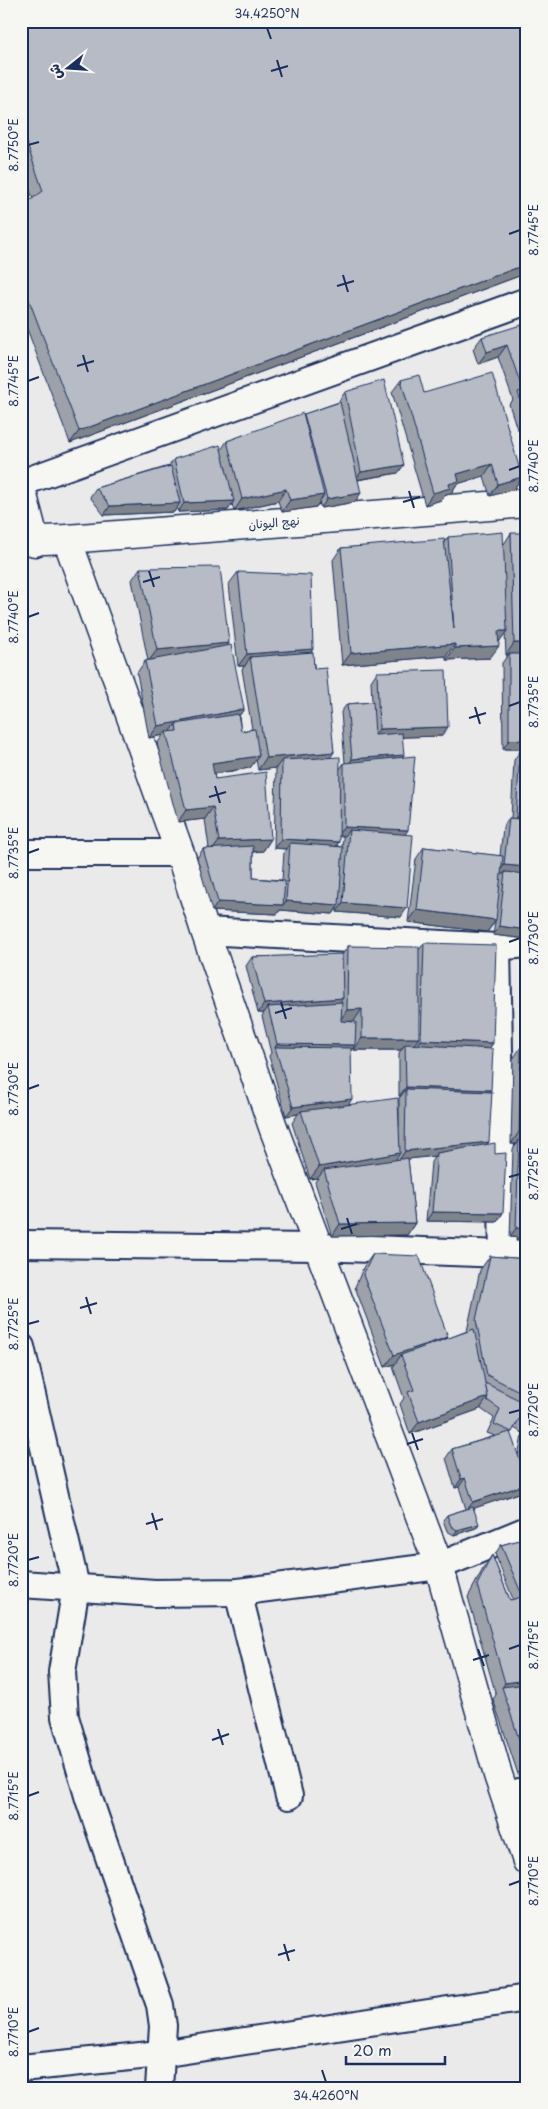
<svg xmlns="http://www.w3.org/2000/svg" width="548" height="2109" viewBox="0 0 548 2109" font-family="'Playpen Sans','Playpen Sans Arabic',sans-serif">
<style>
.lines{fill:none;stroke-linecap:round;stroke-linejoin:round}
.minor-casing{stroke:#1b2f5e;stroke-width:30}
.tertiary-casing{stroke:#1b2f5e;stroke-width:31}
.minor{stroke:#f6f6f2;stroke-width:26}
.tertiary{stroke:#f6f6f2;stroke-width:28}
.wall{fill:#9da1aa;stroke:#1b2f5e;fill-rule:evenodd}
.shaded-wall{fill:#7f838b;stroke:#1b2f5e}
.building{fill:#b6bbc6;stroke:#1b2f5e}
.ticks{fill:none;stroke:#1b2f5e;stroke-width:2}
.labels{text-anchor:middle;stroke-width:4;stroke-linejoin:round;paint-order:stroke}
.street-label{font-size:12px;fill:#1b2f5e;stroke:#f6f6f2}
.neatline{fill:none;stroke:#1b2f5e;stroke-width:2}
.ticks-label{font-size:12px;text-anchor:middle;fill:#1b2f5e}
</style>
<rect width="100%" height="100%" fill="#e9eae9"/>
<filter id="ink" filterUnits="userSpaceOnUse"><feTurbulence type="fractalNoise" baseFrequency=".02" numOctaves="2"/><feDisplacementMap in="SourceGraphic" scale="10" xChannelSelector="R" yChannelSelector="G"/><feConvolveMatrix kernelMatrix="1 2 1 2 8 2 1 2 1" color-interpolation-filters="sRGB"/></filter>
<g filter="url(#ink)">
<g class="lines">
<g class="minor-casing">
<g id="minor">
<polyline points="21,483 527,301"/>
<polyline points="21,853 180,853"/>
<polyline points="205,931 497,947 527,944"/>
<polyline points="497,947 503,1256"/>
<polyline points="21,1244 318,1247 527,1255"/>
<polyline points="21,1347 76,1587 62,1672 65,1717 89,1799 160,2005 163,2026 159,2088"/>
<polyline points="21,1584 155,1593 238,1592 439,1566 527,1530"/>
<polyline points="238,1592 289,1796"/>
<polyline points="505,1796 527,1790"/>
<polyline points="21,2068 160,2054 527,1998"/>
</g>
</g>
<g class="tertiary-casing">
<g id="tertiary">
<polyline points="21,488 35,542"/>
<polyline points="67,539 180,853 205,931 273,1127 439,1566 498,1775 527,1861"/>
<polyline points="21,541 67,539 527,503"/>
</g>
</g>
<use href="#minor" class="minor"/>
<use href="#tertiary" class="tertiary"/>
</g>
<g class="wall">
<polygon points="21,21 527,21 527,273 70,443 21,313 21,207 33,199 21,164"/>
<polygon points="482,337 527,343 527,440 524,427 517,429 509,404 513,400 498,357 478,364 473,349"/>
<polygon points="401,380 424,393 522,477 514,489 490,496 484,476 457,484 451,493 446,494 441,500 425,505 392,392"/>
<polygon points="345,392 398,473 358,480 355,502 321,508 319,502 316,507 282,512 278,501 234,511 232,504 228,510 178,512 177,508 174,512 104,515 90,497 96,488 169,466 174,459 221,450 227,441 339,402 339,401"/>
<polygon points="511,533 527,749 503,749 502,663 508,655 506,655 505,633 499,642 490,658 446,660 446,656 342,665 333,560 341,548 445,541 448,537 504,544"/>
<path d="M140,568L229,643L227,646L244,709L239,716L241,731L252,729L242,669L245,666H238L229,584L238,572L311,652L334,752L330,757L340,769L344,763H345L341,712L347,704L372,702L371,681L377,672L442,736L402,737V758L405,834L401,917L337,912V908L333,914L280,910L277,914L212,911L197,858L203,849L209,848L205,819L178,822L157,744L163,735L149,738L137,673L145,661H148L132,580ZM256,759L258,770L276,768V769L274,848L286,849L284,852L282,880L253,878V852L263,851L271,839L215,779L214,774L250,768ZM339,836H344L343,838L342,847L337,846Z"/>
<polygon points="520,751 527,752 527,939 493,935 495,922 487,932 408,922 416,859 424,847 500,856 503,827 509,818 511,818 514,760"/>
<path d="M424,943L493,1043L489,1049L490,1091L487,1145L497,1222L426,1221L431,1162L435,1156L408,1159L415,1223L407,1235L332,1236L315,1182L318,1178L310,1179L292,1123L298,1114L286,1116L269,1056L271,1053L262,1016L264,1013H258L246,966L252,957L342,955L348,946L419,950ZM354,1046V1050H401L399,1053V1096H401L399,1098V1127L349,1104L351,1050Z"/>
<polygon points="521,1047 527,1047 527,1238 510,1237 513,1149 517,1144 511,1144 513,1059"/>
<path d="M373,1254L447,1339L467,1331L480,1270L490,1256L527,1259V1503L523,1491L522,1492L474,1508L476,1528L454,1535L447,1531L443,1520L447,1515L466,1509L459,1487L455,1488L446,1458L452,1449L495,1436L487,1433L494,1418L481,1409V1408L480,1409L410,1434L400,1404L404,1398L393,1367L395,1364L385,1367L355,1287L364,1266ZM514,1428L524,1434L522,1436L518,1456L510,1434Z"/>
<polygon points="527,1538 527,1778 520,1780 493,1699 496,1695 468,1597 484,1567 492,1555 510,1600 513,1599 495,1554 501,1545"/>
</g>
<g class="shaded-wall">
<polygon points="527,264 527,273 70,443 79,431"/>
<polygon points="507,345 498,357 478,364 487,352"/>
<polygon points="527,416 527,423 524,427 517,429 525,417"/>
<polygon points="492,464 484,476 457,484 451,493 446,494 441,500 425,505 433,493 449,484 457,474"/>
<polygon points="404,465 398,473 355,480 361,472"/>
<polygon points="522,477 514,489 490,496 498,484"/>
<polygon points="286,489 278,501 234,511 242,499"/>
<polygon points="361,493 355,502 321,508 327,499"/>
<polygon points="324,495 316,507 282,512 290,500"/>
<polygon points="234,501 228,510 178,512 184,503"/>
<polygon points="180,503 174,512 104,515 110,506"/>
<polygon points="498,631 507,631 498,643"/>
<polygon points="229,643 220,655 148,662 157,650"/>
<polygon points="514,643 527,643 527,655 509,654 508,655 506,655"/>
<polygon points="455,644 446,656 342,665 351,653"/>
<polygon points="499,646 490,658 446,660 455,648"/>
<polygon points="313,649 305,661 250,657 245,666 238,666 247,654"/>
<polygon points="244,709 235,721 177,731 176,724 169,734 166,732 163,735 149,738 158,726"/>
<polygon points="448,727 442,736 373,738 379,729"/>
<polygon points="509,740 527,740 527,749 503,749"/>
<polygon points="334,752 326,764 282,760 276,768 258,770 266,758"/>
<polygon points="404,755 398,764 346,768 352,759"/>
<polygon points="259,756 250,768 204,775 212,763"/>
<polygon points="213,807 205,819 178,822 186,810"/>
<polygon points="516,817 527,817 527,826 510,825"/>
<polygon points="344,827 408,830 402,839 349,830 344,836 337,836"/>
<polygon points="271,839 263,851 210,854 219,841"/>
<polygon points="281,839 339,842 333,851 290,843 286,849 274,848"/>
<polygon points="504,865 527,867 527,877 505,872 504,874 498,874"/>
<polygon points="286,901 339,905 333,914 280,910 277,914 212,911 218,902 283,905"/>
<polygon points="343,903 407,908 401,917 337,912"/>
<polygon points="417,910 496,920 487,932 408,922"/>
<polygon points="499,926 527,930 527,939 493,935"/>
<polygon points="343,998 336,1007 268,1007 264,1013 258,1013 264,1004"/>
<polygon points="362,1009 354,1021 339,1022 347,1010"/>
<polygon points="362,1038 419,1038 410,1050 405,1044 401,1050 354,1050"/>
<polygon points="421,1040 493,1043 485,1055 413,1052"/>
<polygon points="277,1044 355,1045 349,1054 275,1048"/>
<polygon points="406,1087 491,1090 485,1099 406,1089 401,1096 399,1096"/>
<polygon points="352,1099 346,1108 301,1111 298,1114 286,1116 293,1107"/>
<polygon points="519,1132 527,1132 527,1144 519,1140 517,1144 511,1144"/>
<polygon points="489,1142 482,1151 437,1153 435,1156 399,1160 405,1151"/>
<polygon points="400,1153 392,1165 324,1170 318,1178 310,1179 319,1167"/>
<polygon points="432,1212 503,1213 497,1222 426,1221"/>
<polygon points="415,1223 407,1235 332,1236 340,1224"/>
<polygon points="516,1228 527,1229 527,1238 510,1237"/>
<polygon points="448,1337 440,1349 401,1355 395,1364 385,1367 394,1355"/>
<polygon points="488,1397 480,1409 410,1434 419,1422"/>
<polygon points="465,1478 459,1487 455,1488 461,1479"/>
<polygon points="527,1484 522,1492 466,1511 473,1502"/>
<polygon points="479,1524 476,1528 454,1535 457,1530"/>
<polygon points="527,1680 527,1691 502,1688 505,1683"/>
<polygon points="527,1771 527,1778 520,1780"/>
</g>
<g class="building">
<polygon points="21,21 527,21 527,264 79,431 21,279 21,207 43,191 21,127"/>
<polygon points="521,325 526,343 527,343 527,416 525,417 518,392 523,391 507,345 487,352 482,337"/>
<polygon points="492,373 522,477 498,484 492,464 457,474 459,481 449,484 450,488 433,493 401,380 419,375 424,393"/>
<polygon points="384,380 404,465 361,472 345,392"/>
<polygon points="340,402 361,493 327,499 304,414"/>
<polygon points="303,413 324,495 290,500 286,489 242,499 227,441"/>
<polygon points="220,445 234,501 184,503 174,459"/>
<polygon points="171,466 180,503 110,506 96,488"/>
<polygon points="503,532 507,631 498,631 499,646 455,648 455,644 351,653 341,548 444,539 454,629 448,537"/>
<polygon points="511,533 527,533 527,643 514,643"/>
<polygon points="220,567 229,643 157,650 140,568"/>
<polygon points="238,572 311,575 313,649 247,654"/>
<polygon points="231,645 244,709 158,726 145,661"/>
<polygon points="313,652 314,669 326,668 334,752 266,758 250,657"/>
<rect x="509" y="654" width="18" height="86"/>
<polygon points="446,670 448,727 379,729 377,672"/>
<polygon points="373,702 375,735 402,733 404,755 352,759 347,704"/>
<polygon points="238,714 241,731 255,729 259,756 212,763 215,779 266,772 271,839 219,841 213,807 186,810 166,732 177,731 176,724"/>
<polygon points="520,751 527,752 527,817 516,817"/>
<polygon points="415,756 408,830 344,827 344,763"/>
<polygon points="340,757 339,842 281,839 282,760"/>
<polygon points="509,818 527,820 527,867 504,865"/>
<polygon points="349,830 413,835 407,908 343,903"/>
<polygon points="290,843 343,847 339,905 286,901"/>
<polygon points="253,846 253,878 285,881 283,905 218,902 203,849"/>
<polygon points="424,847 503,856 496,920 417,910"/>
<polygon points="505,872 527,874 527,930 499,926"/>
<polygon points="424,943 496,945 493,1043 421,1040"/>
<polygon points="348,946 419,947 419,1038 362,1038 362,1009 347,1010"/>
<polygon points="342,954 343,998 264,1004 252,957"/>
<polygon points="342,1002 341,1021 356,1022 355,1045 277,1044 268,1007"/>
<polygon points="405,1044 493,1049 491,1090 406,1087"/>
<polygon points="275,1047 351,1048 352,1099 293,1107"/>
<polygon points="521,1047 527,1047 527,1132 519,1132"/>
<polygon points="406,1089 492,1092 489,1142 405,1151"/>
<polygon points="398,1098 400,1153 319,1167 301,1111"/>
<polygon points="519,1140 527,1140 527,1229 516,1228"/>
<polygon points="495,1143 495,1154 506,1153 503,1213 432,1212 437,1153"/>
<polygon points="408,1158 415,1223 340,1224 324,1170"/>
<polygon points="373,1254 419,1256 448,1337 394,1355 363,1275"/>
<polygon points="490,1256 527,1259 527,1395 487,1375 476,1320"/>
<polygon points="474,1329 488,1397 419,1422 408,1392 414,1390 401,1355"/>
<polygon points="485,1383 527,1404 527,1423 519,1419 512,1432 494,1424 500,1409 487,1400 487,1399 488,1397"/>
<polygon points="510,1432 527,1480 527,1484 473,1502 465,1478 461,1479 452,1449"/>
<polygon points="527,1436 527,1476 522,1462"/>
<polygon points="473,1507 479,1524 457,1530 451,1526 447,1515"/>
<polygon points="527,1538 527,1607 501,1545"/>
<polygon points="492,1555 510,1600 522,1597 527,1607 527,1680 505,1683 477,1585"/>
<polygon points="527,1684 527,1764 502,1687"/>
</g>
</g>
<path class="ticks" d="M267,28L271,39M277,60L282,77M271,71L288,66M28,145L39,142M509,234L520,230M343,275L348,292M337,286L354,281M83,355L88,372M77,366L94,361M28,381L39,377M509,470L520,466M409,491L414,508M403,502L420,497M149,571L154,587M143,582L160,577M28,617L39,613M509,706L520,702M475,707L480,724M469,718L486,713M215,786L220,803M209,797L226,792M28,853L39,849M509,942L520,938M281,1002L286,1019M275,1013L292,1008M28,1089L39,1085M509,1177L520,1174M347,1218L352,1234M341,1229L357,1224M86,1297L91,1314M80,1308L97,1303M28,1324L39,1321M509,1413L520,1410M412,1433L418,1450M407,1444L423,1439M152,1513L157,1530M146,1524L163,1519M28,1560L39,1557M478,1649L484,1666M509,1649L520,1645M473,1660L489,1655M218,1729L223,1745M212,1740L229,1734M28,1796L39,1792M509,1885L520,1881M284,1944L289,1961M278,1955L295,1950M28,2032L39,2028M322,2070L326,2082"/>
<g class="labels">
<g class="street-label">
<text transform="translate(274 523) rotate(-5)" y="4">نهج اليونان</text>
</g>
</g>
<rect width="548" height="2109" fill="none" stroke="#f6f6f2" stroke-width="55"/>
<g transform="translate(68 68) rotate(253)" stroke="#f6f6f2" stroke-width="4" paint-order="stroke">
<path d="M0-4L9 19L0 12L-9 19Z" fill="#1b2f5e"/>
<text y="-8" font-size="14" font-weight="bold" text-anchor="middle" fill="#1b2f5e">ش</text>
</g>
<path d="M346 2056v8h99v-8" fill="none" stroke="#1b2f5e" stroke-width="2.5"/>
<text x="353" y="2056" font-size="15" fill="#1b2f5e" stroke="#f6f6f2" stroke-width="4" paint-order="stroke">20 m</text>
<rect x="28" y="28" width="492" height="2054" class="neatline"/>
<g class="ticks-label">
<text x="267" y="18">34.4250°N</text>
<text transform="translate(14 145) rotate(-90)" y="4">8.7750°E</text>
<text transform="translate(534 230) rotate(-90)" y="4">8.7745°E</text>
<text transform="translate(14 381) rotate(-90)" y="4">8.7745°E</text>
<text transform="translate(534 466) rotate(-90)" y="4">8.7740°E</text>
<text transform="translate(14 617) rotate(-90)" y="4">8.7740°E</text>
<text transform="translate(534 702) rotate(-90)" y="4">8.7735°E</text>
<text transform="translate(14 853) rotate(-90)" y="4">8.7735°E</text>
<text transform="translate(534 938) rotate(-90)" y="4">8.7730°E</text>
<text transform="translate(14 1089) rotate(-90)" y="4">8.7730°E</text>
<text transform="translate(534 1174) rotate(-90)" y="4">8.7725°E</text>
<text transform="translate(14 1324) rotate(-90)" y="4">8.7725°E</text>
<text transform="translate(534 1410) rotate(-90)" y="4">8.7720°E</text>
<text transform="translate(14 1560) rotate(-90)" y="4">8.7720°E</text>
<text transform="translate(534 1645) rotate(-90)" y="4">8.7715°E</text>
<text transform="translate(14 1796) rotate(-90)" y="4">8.7715°E</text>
<text transform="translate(534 1881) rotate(-90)" y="4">8.7710°E</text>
<text transform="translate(14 2032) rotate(-90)" y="4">8.7710°E</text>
<text x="326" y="2100">34.4260°N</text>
</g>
</svg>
